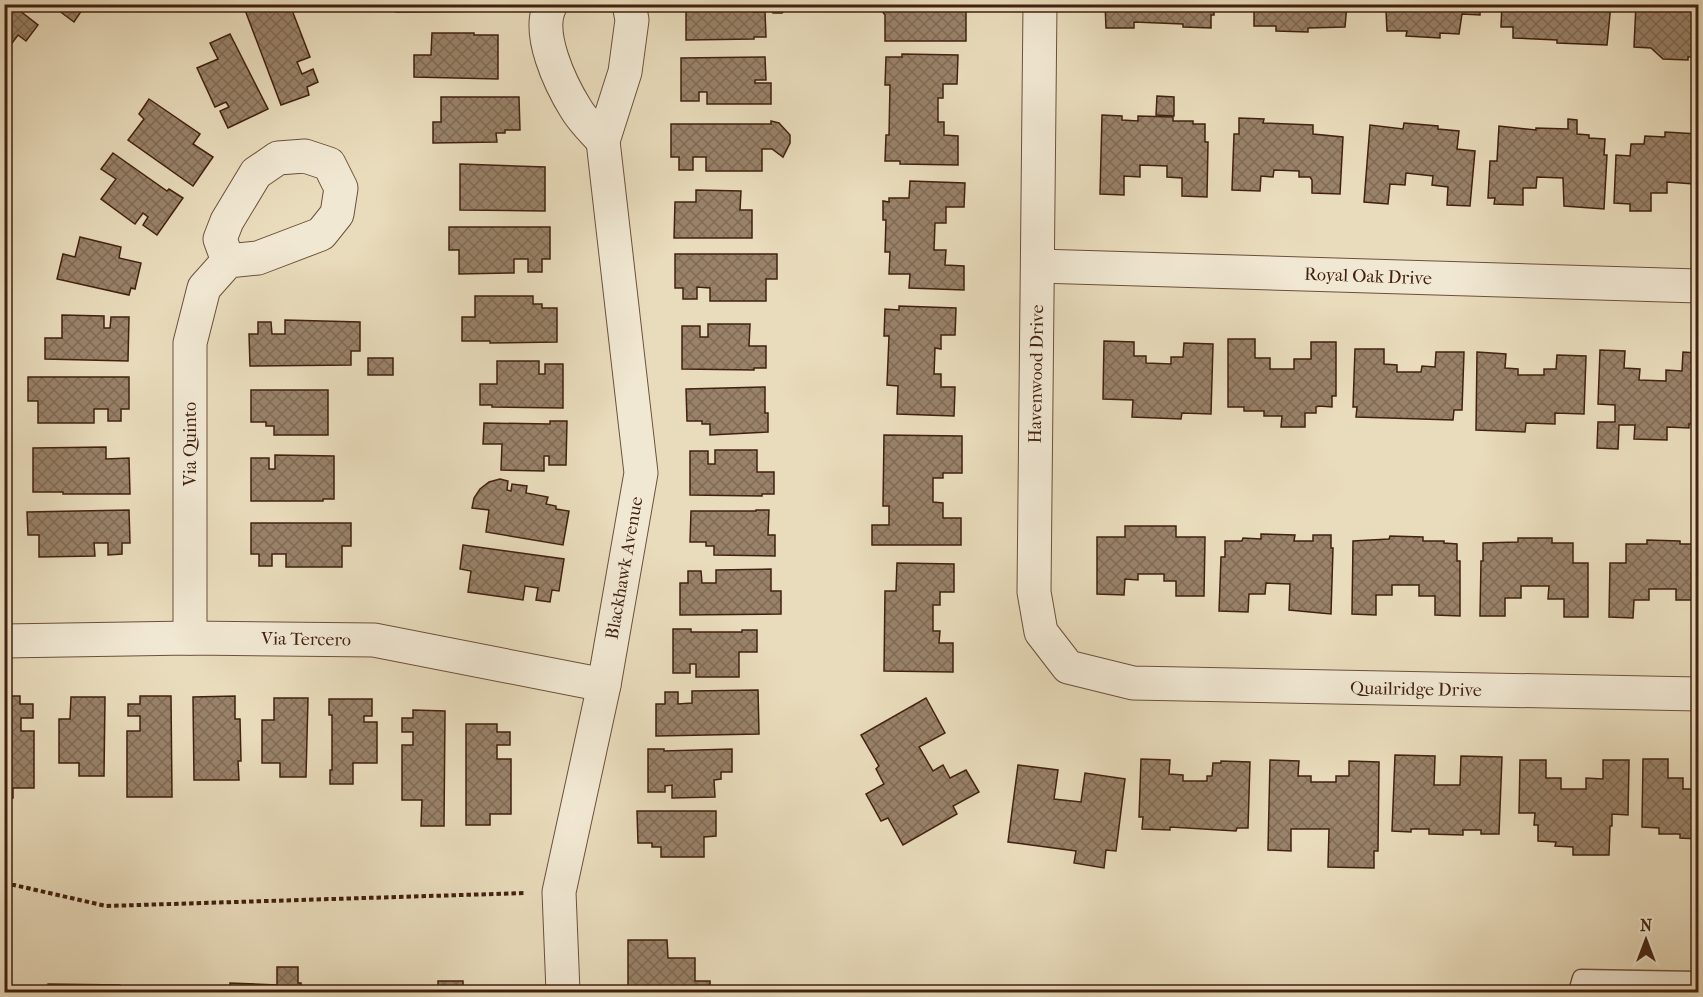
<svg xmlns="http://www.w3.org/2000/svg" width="1703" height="997" viewBox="0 0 1703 997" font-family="'IM FELL French Canon',serif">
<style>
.building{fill:url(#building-cross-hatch);stroke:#422110;stroke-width:1.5}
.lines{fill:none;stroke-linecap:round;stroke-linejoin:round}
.service-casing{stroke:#6c503b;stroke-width:19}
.minor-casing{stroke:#6c503b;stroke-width:35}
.path{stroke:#422110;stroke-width:4;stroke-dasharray:4.5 3;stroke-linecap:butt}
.service{stroke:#f1e8d3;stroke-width:16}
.minor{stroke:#f1e8d3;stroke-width:33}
.labels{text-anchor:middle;stroke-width:4.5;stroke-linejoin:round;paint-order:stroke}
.street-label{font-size:18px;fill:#422110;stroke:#f1e8d3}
</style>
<defs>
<pattern id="building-cross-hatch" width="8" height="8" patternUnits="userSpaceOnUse" patternTransform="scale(1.5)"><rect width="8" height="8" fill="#998269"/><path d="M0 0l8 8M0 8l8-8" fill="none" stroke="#7e6a55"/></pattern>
</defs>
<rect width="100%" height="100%" fill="#e9dcbc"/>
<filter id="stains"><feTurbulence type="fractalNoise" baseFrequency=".00333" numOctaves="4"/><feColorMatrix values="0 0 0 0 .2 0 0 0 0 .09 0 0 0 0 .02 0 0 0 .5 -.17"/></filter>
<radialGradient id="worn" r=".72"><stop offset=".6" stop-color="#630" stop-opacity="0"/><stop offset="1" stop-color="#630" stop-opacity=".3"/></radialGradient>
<g class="building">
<polygon points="4,4 11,4 38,25 26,41 18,35 4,54"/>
<polygon points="50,4 86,4 74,22"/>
<polygon points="87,4 100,4 95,10"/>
<polygon points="261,4 267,4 270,12 290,5 310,57 297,62 302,74 313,69 318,82 307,87 309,95 281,105 245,10"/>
<polygon points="396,4 497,4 497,11 396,12"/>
<polygon points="686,4 753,4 753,12 765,12 766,37 754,37 754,39 686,40"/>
<polygon points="767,4 788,4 788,7 782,13 773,13 767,7"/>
<polygon points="877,4 966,4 966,41 885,41 885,15"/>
<polygon points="1105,4 1214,4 1214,15 1211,15 1211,28 1183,27 1183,24 1134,22 1134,28 1106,28"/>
<polygon points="1239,4 1347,4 1345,27 1308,28 1308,32 1276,31 1276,26 1254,26 1254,7 1239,6"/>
<polygon points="1370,4 1480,4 1480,15 1462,14 1459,34 1440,33 1440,38 1406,36 1407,31 1387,31 1386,11 1370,10"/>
<polygon points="1502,4 1611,4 1607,45 1557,43 1557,40 1513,38 1513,27 1501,27"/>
<polygon points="1636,4 1698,4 1698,57 1688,57 1688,60 1663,59 1651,48 1634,47"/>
<polygon points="432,33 474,33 474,35 498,35 498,79 414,77 414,55 431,55"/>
<polygon points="230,34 268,109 228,128 220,111 229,107 226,102 215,107 197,68 218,59 210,43"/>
<polygon points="902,54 958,55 957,84 943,84 943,98 938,98 938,122 944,122 944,135 958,136 958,165 900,164 900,161 885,161 886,135 889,135 890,85 885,85 886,57 902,57"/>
<polygon points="765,57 766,80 755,80 755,83 771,83 771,104 707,104 707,92 699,92 699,101 681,101 681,58"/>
<polygon points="1157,96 1174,97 1174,116 1156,115"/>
<polygon points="441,97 519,97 520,130 505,130 505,133 496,133 497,142 433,143 433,122 441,122"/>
<polygon points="149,99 200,134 193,144 213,157 193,186 128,140 144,119 139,114"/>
<polygon points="1102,115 1122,116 1122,120 1138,121 1138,116 1173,117 1173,121 1193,121 1193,124 1205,124 1205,142 1208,142 1207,197 1182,196 1182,178 1167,177 1167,166 1140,165 1140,177 1124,176 1124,195 1100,194"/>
<polygon points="1239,118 1264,119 1263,123 1313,125 1313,134 1343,137 1340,194 1312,193 1312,180 1310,177 1299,177 1299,171 1274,170 1273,177 1261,176 1260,191 1232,190 1234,134 1239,134"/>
<polygon points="1568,119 1577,120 1577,134 1589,135 1589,138 1605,139 1604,155 1607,155 1604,209 1564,206 1563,178 1537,177 1536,188 1523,188 1523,205 1494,204 1495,198 1488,198 1490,161 1497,161 1499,126 1536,130 1536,128 1568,129"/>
<polygon points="771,121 779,123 790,135 790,143 783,157 772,149 762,149 762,171 706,171 706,157 693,157 693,170 679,170 679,157 671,157 671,124 771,124"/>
<polygon points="1404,123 1438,126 1438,129 1459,131 1457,149 1475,151 1470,206 1447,205 1448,187 1432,185 1433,176 1406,173 1405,185 1390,184 1388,204 1364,202 1370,125 1403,129"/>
<polygon points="1665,132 1698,134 1698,195 1693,194 1694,184 1667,182 1667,193 1651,193 1651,211 1630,211 1630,204 1614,203 1616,155 1630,156 1631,144 1644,144 1645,136 1665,137"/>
<polygon points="113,153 167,191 169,189 183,198 157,235 143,225 148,217 143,213 135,224 101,199 116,179 101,169"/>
<polygon points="460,164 545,167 545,211 460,210"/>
<polygon points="910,181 965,183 964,207 946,207 946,223 935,223 934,250 946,250 945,265 964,266 964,290 909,288 910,274 889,274 890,252 885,252 886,220 883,220 883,201 889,202 889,198 909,198"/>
<polygon points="696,190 741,191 740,210 752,210 752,238 674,238 675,202 696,202"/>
<polygon points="449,227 550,227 550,259 542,259 542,272 528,272 528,259 514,259 514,273 459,274 459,250 449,250"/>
<polygon points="80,237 121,247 119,258 141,263 135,289 131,288 129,295 57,279 63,254 75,257"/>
<polygon points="675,254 777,254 777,279 766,279 766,301 710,301 710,288 697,287 697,299 683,299 683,288 675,288"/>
<polygon points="475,296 533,296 533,304 542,304 542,308 557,308 557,342 490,343 490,341 462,341 462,317 475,317"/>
<polygon points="899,306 956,308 955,335 941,335 941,349 935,348 934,374 941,374 941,387 955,387 954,416 897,414 898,386 887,385 889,336 884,336 885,309 899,310"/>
<polygon points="62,315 104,316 104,328 110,328 111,317 129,317 128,361 45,359 45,338 62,338"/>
<polygon points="285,320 360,322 360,351 351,351 351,365 250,366 249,334 258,334 258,322 271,322 272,334 285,334"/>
<polygon points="708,324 750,324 749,346 766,346 766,368 754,368 754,370 682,369 682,326 700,326 700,337 708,337"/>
<polygon points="1228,339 1255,339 1255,358 1270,358 1270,369 1294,369 1294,359 1311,359 1311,342 1336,342 1336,396 1332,396 1332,407 1319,406 1316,407 1316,413 1305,413 1305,427 1281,427 1282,416 1264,416 1264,411 1244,411 1244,407 1228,407"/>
<polygon points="1104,341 1134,342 1134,356 1146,356 1146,363 1171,364 1171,357 1183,357 1184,343 1213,344 1211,414 1182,413 1181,419 1132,417 1133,400 1103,399"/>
<polygon points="1355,349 1384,349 1384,364 1397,365 1397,372 1421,372 1422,366 1435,367 1436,352 1464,352 1462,410 1454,410 1453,420 1356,417 1357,407 1353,407"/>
<polygon points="1600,350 1625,351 1624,368 1640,369 1639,380 1666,381 1666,370 1682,371 1683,352 1698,353 1698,424 1689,424 1689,428 1667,427 1667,440 1634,439 1635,425 1619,425 1618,449 1597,448 1598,422 1615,422 1615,405 1598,404"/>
<polygon points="1477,352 1506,354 1505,368 1518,369 1518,375 1544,375 1544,369 1556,369 1557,355 1586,356 1584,414 1555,413 1555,424 1526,423 1525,432 1476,430"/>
<rect x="368" y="358" width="25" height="17"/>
<polygon points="497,361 539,361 539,374 545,374 545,364 563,364 563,408 492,407 492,405 480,405 480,384 497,384"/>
<polygon points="28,377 129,377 129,409 121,409 121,421 108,421 108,409 94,409 94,423 38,423 38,401 28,401"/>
<polygon points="765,387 765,413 768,413 768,432 710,435 710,424 702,424 702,421 687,421 686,389"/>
<polygon points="251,390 328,390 328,435 274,435 274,426 266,426 266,422 251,422"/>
<polygon points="550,421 567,421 566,465 549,465 549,456 544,456 544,471 501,470 502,444 483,444 484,423 550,424"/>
<polygon points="884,435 962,436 962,473 943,473 943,478 933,478 933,502 943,503 943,518 961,518 961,545 872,545 872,525 889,525 889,506 883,506"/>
<polygon points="106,447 106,459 129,458 130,494 63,494 63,492 33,492 33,448"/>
<polygon points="715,450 757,450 757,472 774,472 774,494 762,494 762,496 690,495 690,451 708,451 708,464 715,464"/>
<polygon points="275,455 334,456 334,499 323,499 323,501 251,501 251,458 269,458 269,469 275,469"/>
<polygon points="500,479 508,481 507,490 511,491 512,484 527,486 526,493 548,497 546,504 556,506 556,509 569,511 563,545 486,532 489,510 472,508 474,498 480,489 489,482"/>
<polygon points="129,510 130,543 122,543 122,554 108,555 108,543 94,543 95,556 39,557 39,535 28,535 27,512"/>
<polygon points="756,510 769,510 768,535 775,535 775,556 714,555 714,546 706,546 706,542 690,542 691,511 756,511"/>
<polygon points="251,523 351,523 351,546 342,546 342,567 286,567 286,554 272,554 272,566 259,566 259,554 251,554"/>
<polygon points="1125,526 1176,526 1176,537 1205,537 1204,596 1176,596 1176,581 1164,581 1164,574 1138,574 1138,580 1125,579 1124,595 1097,594 1097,537 1125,537"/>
<polygon points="1261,534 1295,535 1294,541 1313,541 1313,535 1331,535 1331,548 1333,548 1331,614 1289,610 1290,584 1266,583 1265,594 1249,594 1248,612 1219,611 1221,557 1225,557 1225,541 1242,541 1243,538 1261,539"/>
<polygon points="1390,536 1423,537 1423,541 1444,541 1444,543 1457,544 1457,561 1460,561 1460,616 1435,615 1435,596 1419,596 1419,585 1392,585 1392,595 1376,595 1376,615 1352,614 1353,541 1389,539"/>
<polygon points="1518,538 1552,538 1552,543 1573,543 1573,563 1588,563 1588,617 1564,617 1564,599 1548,599 1549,586 1521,586 1521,598 1505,598 1505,616 1480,616 1481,561 1483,561 1483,543 1518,542"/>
<polygon points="1647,540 1680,541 1680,544 1698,544 1698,617 1692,617 1692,600 1676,600 1676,589 1649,589 1649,600 1634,600 1633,618 1609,617 1610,563 1626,563 1626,544 1647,544"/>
<polygon points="463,545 564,559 559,591 552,590 550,602 536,600 538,588 525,586 523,600 468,592 471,571 460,569"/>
<polygon points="897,563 954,564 954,592 940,592 940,605 933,605 933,631 940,631 939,643 953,643 953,672 884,671 885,591 896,591"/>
<polygon points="771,569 771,591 781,591 781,614 680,615 680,583 688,583 688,571 701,571 702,583 716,583 716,570"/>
<polygon points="673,629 691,629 691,632 742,632 742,630 757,630 757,652 739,652 739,677 696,677 696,664 690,664 690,673 673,673"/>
<polygon points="758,690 759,734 656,736 656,704 665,704 665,692 678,692 678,704 692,703 692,691"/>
<polygon points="4,696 20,696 20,704 33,704 33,718 21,718 21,731 34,731 34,788 13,788 13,798 4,798"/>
<polygon points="140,696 171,696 172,797 127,797 127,731 140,731 140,716 128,716 128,704 140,704"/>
<polygon points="235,696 235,719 240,719 241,761 238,761 239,780 194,780 193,697"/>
<polygon points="71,697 105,697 104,776 79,776 79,763 59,763 59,719 70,719"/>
<polygon points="274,698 308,698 306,777 280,777 280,763 262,763 262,720 274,720"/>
<polygon points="926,698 945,733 919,747 933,771 943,765 950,778 966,770 979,792 953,806 957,814 903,845 888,818 881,821 866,794 884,784 876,769 879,766 861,735"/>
<polygon points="329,699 372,699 372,716 364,716 364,722 377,722 377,763 353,763 353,784 330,784 330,770 332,770 332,715 329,715"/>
<polygon points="413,710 445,711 444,826 421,826 422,800 402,800 402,745 413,745 413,732 402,732 402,718 413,718"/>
<polygon points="466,724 497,724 497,732 510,732 510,745 497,745 497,759 511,759 511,814 490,814 490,825 466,825"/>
<polygon points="648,749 664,749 664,751 732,749 732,772 721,772 721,779 714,780 715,797 672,798 672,785 665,786 665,792 648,792"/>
<polygon points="1395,755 1435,756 1434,785 1460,785 1461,756 1502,757 1499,834 1481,834 1481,830 1463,830 1463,835 1429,834 1429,829 1411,829 1411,832 1392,831"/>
<polygon points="1141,759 1170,760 1169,774 1183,775 1183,781 1207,781 1207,776 1212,776 1213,763 1221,763 1221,761 1250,762 1248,828 1237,828 1236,831 1170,827 1170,830 1142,829 1143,817 1139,817"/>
<polygon points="1643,759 1668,759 1668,778 1683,778 1683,789 1698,789 1698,839 1680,838 1680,834 1659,834 1659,828 1642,827"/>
<polygon points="1270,760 1299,761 1298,776 1311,776 1311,782 1336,782 1336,776 1349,776 1349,761 1379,762 1378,851 1374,851 1374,868 1328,867 1329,829 1291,829 1291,851 1268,850"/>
<polygon points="1520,760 1546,760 1546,778 1561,778 1561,789 1586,789 1586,778 1603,779 1603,760 1629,760 1628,815 1612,814 1612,826 1610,826 1609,855 1573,855 1573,847 1555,846 1556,842 1538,841 1538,825 1534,825 1535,813 1519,813"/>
<polygon points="1018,765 1058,770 1054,799 1081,802 1085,773 1125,779 1116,851 1106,850 1104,868 1074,863 1076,851 1008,842"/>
<polygon points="637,811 716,811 716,836 704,837 704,857 661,857 661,847 652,847 652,843 638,843"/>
<polygon points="628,940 667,940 668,958 695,958 695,981 710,981 710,992 628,992"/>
<polygon points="277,967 298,967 298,983 301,983 301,992 230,992 230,983 277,985"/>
<rect x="438" y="981" width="25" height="11"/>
<polygon points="48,984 120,985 120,992 48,992"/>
</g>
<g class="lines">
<g class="service-casing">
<polyline id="service" points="1577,992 1581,978 1698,980"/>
</g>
<g class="minor-casing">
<g id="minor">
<path d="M551,4C535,32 561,85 576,109C583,121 594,131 603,141"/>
<polyline points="1040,4 1034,592 1041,632 1068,667 1133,683 1698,694"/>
<polyline points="1038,266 1698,286"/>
<polyline points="190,638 190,343 204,288 228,261 258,258 321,234 337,214 341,188 329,164 305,156 278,158 256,173 227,221 220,239 228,261"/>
<polyline points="4,641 190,638 374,640 604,685"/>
<polyline points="563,992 559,892 604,685 641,473 603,141 625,72 632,20 629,4"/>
</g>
</g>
<polyline class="path" points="4,885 14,885 106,906 526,893"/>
<use href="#service" class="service"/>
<use href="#minor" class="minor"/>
</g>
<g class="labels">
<g class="street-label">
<text transform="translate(1368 276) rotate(2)" y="6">Royal Oak Drive</text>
<text transform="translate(1036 374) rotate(-89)" y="6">Havenwood Drive</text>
<text transform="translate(190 444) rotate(-90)" y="6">Via Quinto</text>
<text transform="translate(624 568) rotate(-80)" y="6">Blackhawk Avenue</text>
<text transform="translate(306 639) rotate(1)" y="6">Via Tercero</text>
<text transform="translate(1416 689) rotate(1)" y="6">Quailridge Drive</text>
</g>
</g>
<rect width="1703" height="997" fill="none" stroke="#e9dcbc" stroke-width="24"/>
<rect x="6" y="6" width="1691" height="985" fill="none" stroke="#422110" stroke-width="3"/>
<rect x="12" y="12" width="1679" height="973" fill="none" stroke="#422110" stroke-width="1.5"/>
<g transform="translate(1646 940)" stroke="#f1e8d3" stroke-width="4.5" paint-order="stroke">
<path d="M0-4.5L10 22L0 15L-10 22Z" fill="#422110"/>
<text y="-9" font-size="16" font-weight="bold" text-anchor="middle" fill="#422110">N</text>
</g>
<rect width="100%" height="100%" filter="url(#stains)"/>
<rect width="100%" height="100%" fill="url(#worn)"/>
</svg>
